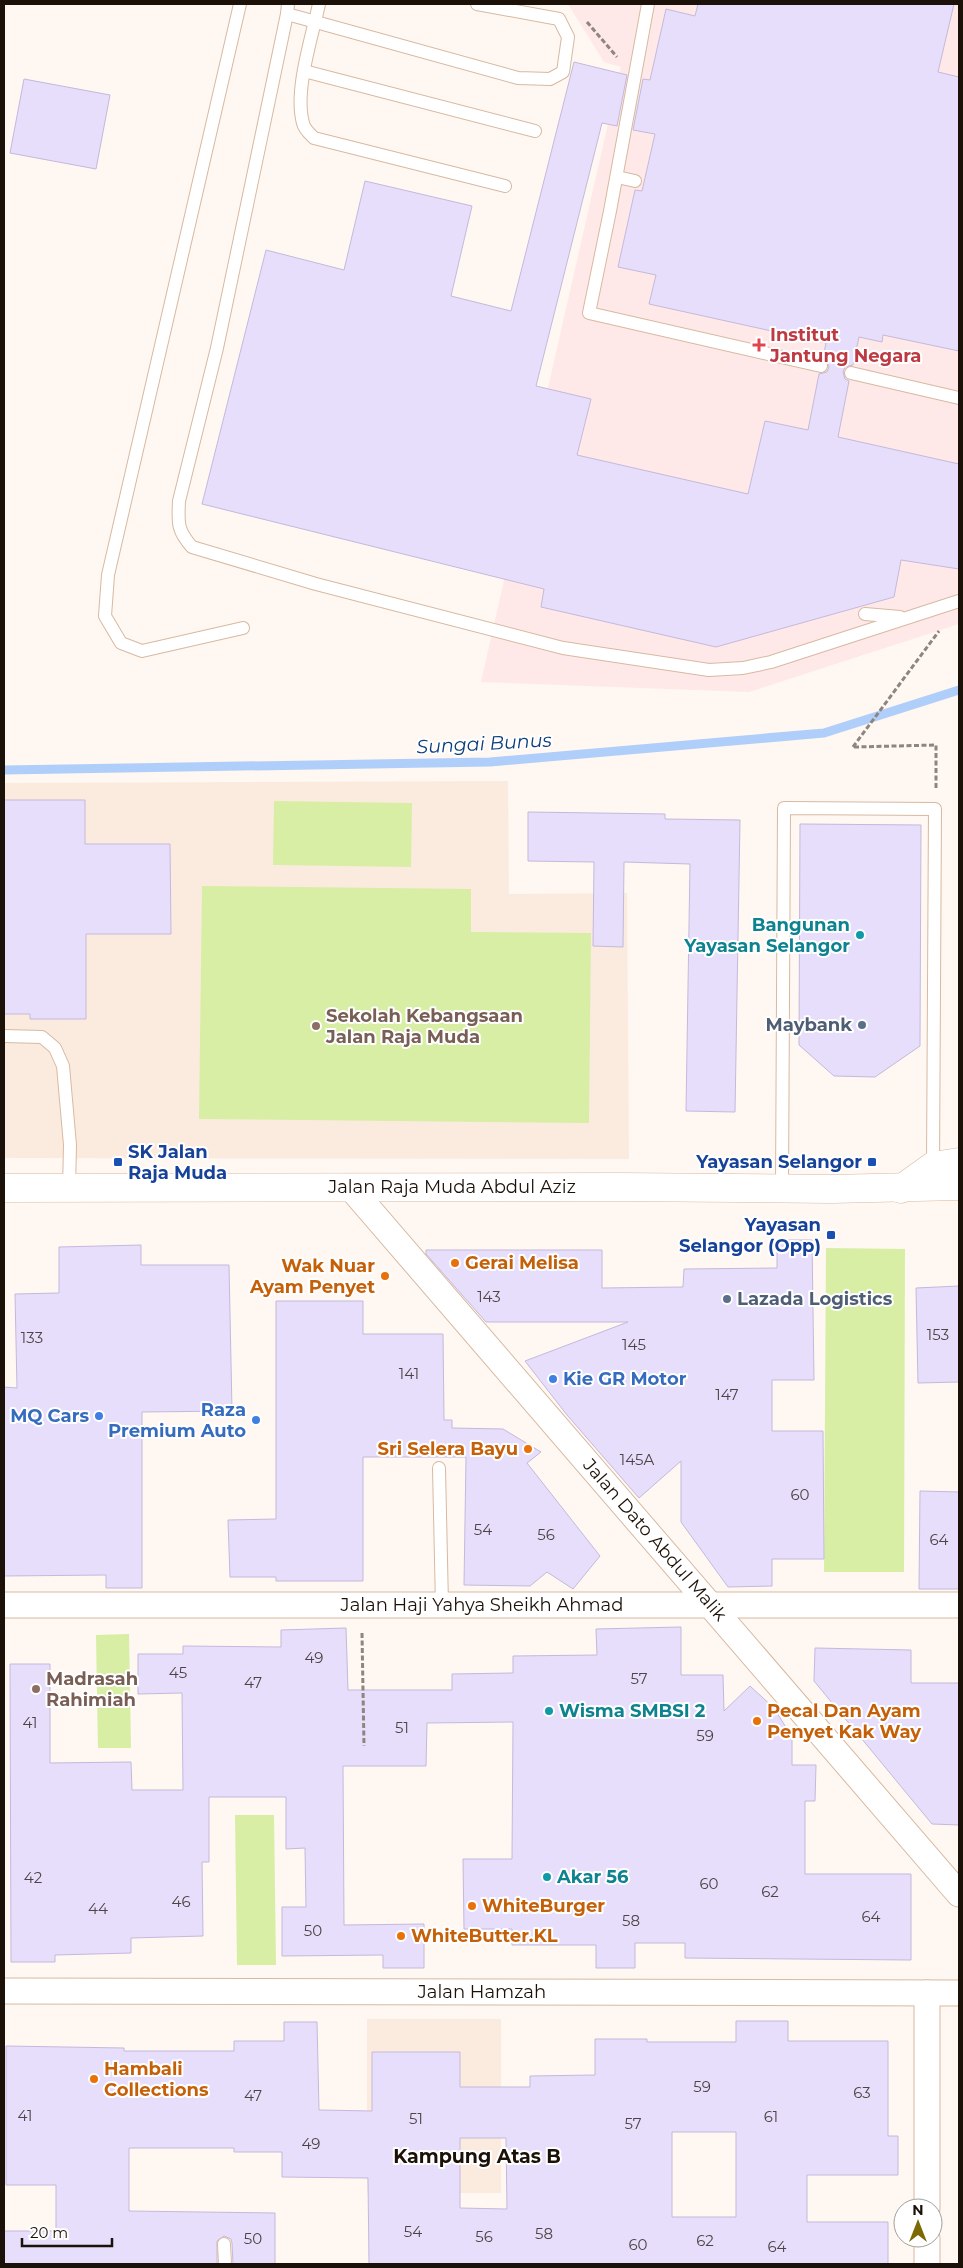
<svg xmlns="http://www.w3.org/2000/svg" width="963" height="2268" viewBox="0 0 963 2268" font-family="Montserrat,sans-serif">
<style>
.built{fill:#fbebdf}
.medical{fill:#fee8e8}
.green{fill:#d8eea4}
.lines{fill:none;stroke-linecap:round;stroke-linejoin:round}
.stream{stroke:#afcef9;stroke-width:9}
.building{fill:#e7defb;stroke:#c4b9db;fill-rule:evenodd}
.lane-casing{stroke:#d8b9a1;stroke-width:14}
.street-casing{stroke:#d8b9a1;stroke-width:27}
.secondary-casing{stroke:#d8b9a1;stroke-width:29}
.path{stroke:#8e857e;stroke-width:3;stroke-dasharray:5 2.5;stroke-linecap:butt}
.lane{stroke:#fff;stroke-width:12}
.street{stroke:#fff;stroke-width:25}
.secondary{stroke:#fff;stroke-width:28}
.health-dot{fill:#e0444e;stroke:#fff;stroke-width:2}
.culture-dot{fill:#0f9aa8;stroke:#fff;stroke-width:2}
.service-dot{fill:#5c6f8a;stroke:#fff;stroke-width:2}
.education-dot{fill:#8d6e63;stroke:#fff;stroke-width:2}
.transit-dot{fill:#1a4fb4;stroke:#fff;stroke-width:2}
.food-dot{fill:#e8710a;stroke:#fff;stroke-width:2}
.shop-dot{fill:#3f7fe0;stroke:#fff;stroke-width:2}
.labels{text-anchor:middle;stroke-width:4;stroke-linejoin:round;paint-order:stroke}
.number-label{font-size:15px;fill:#4f4445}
.health-label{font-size:18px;font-weight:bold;fill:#be3a42;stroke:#fff;text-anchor:start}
.culture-label{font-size:18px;font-weight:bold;fill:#0d838f;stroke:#fff;text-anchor:start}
.education-label{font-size:18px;font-weight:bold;fill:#785e54;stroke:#fff;text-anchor:start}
.service-label{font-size:18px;font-weight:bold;fill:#4e5e75;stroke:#fff;text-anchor:end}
.transit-label{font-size:18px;font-weight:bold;fill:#164399;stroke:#fff;text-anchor:end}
.street-label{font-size:18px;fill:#1c1108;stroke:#fff}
.food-label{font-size:18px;font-weight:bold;fill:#c56008;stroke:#fff;text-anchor:start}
.shop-label{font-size:18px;font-weight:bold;fill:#366cbe;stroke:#fff;text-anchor:end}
.water-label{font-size:19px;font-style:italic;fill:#0c3e7b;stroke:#fff}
.neighbourhood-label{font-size:19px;font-weight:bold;fill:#1c1108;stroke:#fff}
</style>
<rect width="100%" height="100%" fill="#fef7f2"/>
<g class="built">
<polygon points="508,781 509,894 627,893 629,1159 4,1158 4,783"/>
<rect x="367" y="2019" width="134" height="174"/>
</g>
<polygon class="medical" points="568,4 959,4 959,624 749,692 481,682 621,67 604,62"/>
<g class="green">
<polygon points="274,801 412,803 411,867 273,865"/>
<polygon points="202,886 471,889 471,932 591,933 589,1123 199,1119"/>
<polygon points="826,1248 905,1249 904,1572 824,1572"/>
<polygon points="129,1634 131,1748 98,1748 96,1635"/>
<polygon points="235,1815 274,1815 276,1965 237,1965"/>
</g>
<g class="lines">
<polyline class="stream" points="4,770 490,762 824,733 959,690"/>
</g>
<g class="building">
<polygon points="698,4 954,4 938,72 959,77 959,351 883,335 882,342 859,337 853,365 845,367 843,372 845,379 849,381 838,437 959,464 959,569 901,560 894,597 716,647 541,607 544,589 202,504 266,250 344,270 365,181 472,206 451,296 511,311 574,62 627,75 617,126 602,123 536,386 591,399 577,455 748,494 765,421 808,430 819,374 827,372 829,367 827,360 823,358 826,343 649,304 656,275 618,267 635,190 642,191 655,134 633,130 643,79 650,80 666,9 695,16"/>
<polygon points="24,79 110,95 96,169 10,153"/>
<polygon points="4,800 85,800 85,844 170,844 171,934 86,934 86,1019 30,1019 30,1014 4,1014"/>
<polygon points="528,812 665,814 665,819 740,820 735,1112 686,1111 690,864 624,862 623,947 593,946 594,862 528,861"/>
<polygon points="800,824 921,825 920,1046 875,1077 834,1076 799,1045"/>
<polygon points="777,1240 812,1240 814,1380 772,1380 772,1431 823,1431 824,1559 772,1559 772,1586 728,1587 681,1522 681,1461 639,1498 567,1415 525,1361 628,1322 486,1322 426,1254 426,1250 602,1250 602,1288 683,1287 684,1269 777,1268"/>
<polygon points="141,1245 141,1265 229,1265 232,1411 142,1412 142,1588 106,1588 106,1575 4,1576 4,1387 17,1388 15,1294 59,1293 59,1247"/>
<polygon points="959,1286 959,1382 918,1383 916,1288"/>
<polygon points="276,1301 363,1301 363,1334 443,1334 444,1420 452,1420 452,1428 503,1429 541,1452 527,1463 600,1556 573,1589 547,1572 530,1586 464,1585 466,1457 363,1457 363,1581 276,1581 276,1577 230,1577 228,1520 276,1519"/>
<polygon points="920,1491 959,1492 959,1589 919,1589"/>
<polygon points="681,1627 681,1675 723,1675 724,1711 750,1686 774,1708 792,1737 792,1765 816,1765 815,1801 805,1801 805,1874 911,1874 911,1960 685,1958 685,1943 635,1943 635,1968 596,1968 596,1945 512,1945 512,1929 464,1929 463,1859 512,1859 513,1722 427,1723 426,1766 343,1766 344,1925 424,1924 424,1968 383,1968 383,1955 282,1956 282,1907 306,1907 305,1848 286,1849 286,1797 209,1797 209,1862 202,1862 203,1936 131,1938 131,1953 55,1955 55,1962 11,1962 10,1664 50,1664 50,1763 131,1762 132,1790 183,1790 182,1693 138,1694 138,1654 183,1654 183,1646 281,1647 281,1630 346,1628 348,1690 452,1690 452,1674 513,1673 513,1656 597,1655 596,1629"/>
<polygon points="815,1648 911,1650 911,1683 959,1683 959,1825 932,1824 814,1681"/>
<path d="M736,2021H788V2041H888V2136H898V2175H807V2222H888V2264H369L368,2178L282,2177V2152H234V2148H129V2211L275,2213V2264H233L232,2243L231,2239L224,2236L217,2241V2264H4V2231H56V2185H6V2046L124,2048V2051H234V2041H284V2022H317L319,2110L372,2111V2052H460V2087H530V2076L595,2075V2039H647V2042H736ZM672,2132H736V2217H672ZM460,2138H506L507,2209L460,2208Z"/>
</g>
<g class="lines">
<g class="lane-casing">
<g id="lane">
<polyline points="240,4 108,575 105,616 121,643 142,651 243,628"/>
<path d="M288,4L287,14L217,348L179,501C178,523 177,530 192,547L316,584L563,648L709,670L743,668L771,662L959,601"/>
<path d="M319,4C312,37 294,91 303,123C304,129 310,134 314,138L505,186"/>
<polyline points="648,4 610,211 589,313 821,366"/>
<polyline points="287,14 518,78 550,79 563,72 568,37 559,19 477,4"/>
<polyline points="304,71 535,131"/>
<polyline points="617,177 635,181"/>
<polyline points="851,373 959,398"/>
<polyline points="865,614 900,617"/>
<polyline points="4,1036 42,1037 55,1048 63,1066 70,1145 69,1188"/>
<polyline points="782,1189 784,808 935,809 933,1166"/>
<polyline points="439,1468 442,1605"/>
<polyline points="224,2244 225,2264"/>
</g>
</g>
<g class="street-casing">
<g id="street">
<polyline points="350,1187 959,1894"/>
<polyline points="4,1605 959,1605"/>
<polyline points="4,1991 959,1993"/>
<polyline points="927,1993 927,2208"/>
<polyline points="927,2238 927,2264"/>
</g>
</g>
<g class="secondary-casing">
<g id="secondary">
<polyline points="4,1188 619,1187 831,1189 959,1186"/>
<polyline points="901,1189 933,1166 959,1162"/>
</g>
</g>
<g class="path">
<polyline points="587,22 617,57"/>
<polyline points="853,747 939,631"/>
<polyline points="854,747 936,745 936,789"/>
<polyline points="362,1633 364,1746"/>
</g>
<use href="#lane" class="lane"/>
<use href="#street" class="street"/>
<use href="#secondary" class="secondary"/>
</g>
<path class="health-dot" d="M756.5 337.5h5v5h5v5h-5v5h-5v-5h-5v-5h5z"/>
<g class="culture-dot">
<circle cx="860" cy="935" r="5"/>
<circle cx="549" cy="1711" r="5"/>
<circle cx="547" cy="1877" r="5"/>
</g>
<g class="service-dot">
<circle cx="862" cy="1025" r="5"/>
<circle cx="727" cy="1299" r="5"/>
</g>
<g class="education-dot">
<circle cx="316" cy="1026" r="5"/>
<circle cx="36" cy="1689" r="5"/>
</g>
<g class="transit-dot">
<rect x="113" y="1157" width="10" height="10" rx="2.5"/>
<rect x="867" y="1157" width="10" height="10" rx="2.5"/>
<rect x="826" y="1230" width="10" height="10" rx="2.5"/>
</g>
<g class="food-dot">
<circle cx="455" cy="1263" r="5"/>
<circle cx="385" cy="1276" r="5"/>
<circle cx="528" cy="1449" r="5"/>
<circle cx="757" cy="1721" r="5"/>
<circle cx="472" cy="1906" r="5"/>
<circle cx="401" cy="1936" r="5"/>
<circle cx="94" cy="2079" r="5"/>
</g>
<g class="shop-dot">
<circle cx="553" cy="1379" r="5"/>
<circle cx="99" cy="1416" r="5"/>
<circle cx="256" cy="1420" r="5"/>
</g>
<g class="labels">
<g class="number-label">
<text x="489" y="1302">143</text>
<text x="938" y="1340">153</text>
<text x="32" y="1343">133</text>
<text x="634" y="1350">145</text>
<text x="409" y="1379">141</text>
<text x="727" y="1400">147</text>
<text x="637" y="1465">145A</text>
<text x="800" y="1500">60</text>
<text x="483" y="1535">54</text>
<text x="546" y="1540">56</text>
<text x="939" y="1545">64</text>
<text x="314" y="1663">49</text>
<text x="178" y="1678">45</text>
<text x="639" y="1684">57</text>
<text x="253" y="1688">47</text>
<text x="30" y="1728">41</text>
<text x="402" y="1733">51</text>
<text x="705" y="1741">59</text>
<text x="33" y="1883">42</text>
<text x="709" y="1889">60</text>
<text x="770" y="1897">62</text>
<text x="181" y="1907">46</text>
<text x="98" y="1914">44</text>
<text x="871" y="1922">64</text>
<text x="631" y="1926">58</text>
<text x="313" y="1936">50</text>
<text x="702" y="2092">59</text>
<text x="862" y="2098">63</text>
<text x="253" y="2101">47</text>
<text x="25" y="2121">41</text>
<text x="771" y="2122">61</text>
<text x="416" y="2124">51</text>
<text x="633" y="2129">57</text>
<text x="311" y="2149">49</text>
<text x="413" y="2237">54</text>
<text x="544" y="2239">58</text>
<text x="484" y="2242">56</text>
<text x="253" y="2244">50</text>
<text x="705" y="2246">62</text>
<text x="638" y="2250">60</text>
<text x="777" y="2252">64</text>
</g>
<g class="health-label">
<text x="770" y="341">Institut<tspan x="770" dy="21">Jantung Negara</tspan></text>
</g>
<g class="culture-label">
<text x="850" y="931" text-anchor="end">Bangunan<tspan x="850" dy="21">Yayasan Selangor</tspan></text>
<text x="559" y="1717">Wisma SMBSI 2</text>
<text x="557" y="1883">Akar 56</text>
</g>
<g class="education-label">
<text x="326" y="1022">Sekolah Kebangsaan<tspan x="326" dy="21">Jalan Raja Muda</tspan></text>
<text x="46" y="1685">Madrasah<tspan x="46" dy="21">Rahimiah</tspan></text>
</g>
<g class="service-label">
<text x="852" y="1031">Maybank</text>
<text x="737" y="1305" text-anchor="start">Lazada Logistics</text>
</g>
<g class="transit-label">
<text x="128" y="1158" text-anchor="start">SK Jalan<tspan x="128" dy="21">Raja Muda</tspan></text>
<text x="862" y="1168">Yayasan Selangor</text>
<text x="821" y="1231">Yayasan<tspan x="821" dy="21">Selangor (Opp)</tspan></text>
</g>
<g class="street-label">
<text x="452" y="1193">Jalan Raja Muda Abdul Aziz</text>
<text transform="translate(655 1540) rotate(49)" y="6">Jalan Dato Abdul Malik</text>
<text x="482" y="1611">Jalan Haji Yahya Sheikh Ahmad</text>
<text x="482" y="1998">Jalan Hamzah</text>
</g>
<g class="food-label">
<text x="465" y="1269">Gerai Melisa</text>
<text x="375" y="1272" text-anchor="end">Wak Nuar<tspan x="375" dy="21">Ayam Penyet</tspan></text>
<text x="518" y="1455" text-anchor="end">Sri Selera Bayu</text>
<text x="767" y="1717">Pecal Dan Ayam<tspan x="767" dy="21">Penyet Kak Way</tspan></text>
<text x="482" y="1912">WhiteBurger</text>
<text x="411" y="1942">WhiteButter.KL</text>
<text x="104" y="2075">Hambali<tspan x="104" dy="21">Collections</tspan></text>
</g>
<g class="shop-label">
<text x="563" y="1385" text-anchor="start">Kie GR Motor</text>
<text x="246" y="1416">Raza<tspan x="246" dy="21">Premium Auto</tspan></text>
<text x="89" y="1422">MQ Cars</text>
</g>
<g class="water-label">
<text transform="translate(484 743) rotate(-3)" y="7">Sungai Bunus</text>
</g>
<g class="neighbourhood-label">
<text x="477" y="2163">Kampung Atas B</text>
</g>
</g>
<rect width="963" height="2268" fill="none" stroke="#1c1108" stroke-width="10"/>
<g transform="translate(918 2223)"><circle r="24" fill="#ffffff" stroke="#a4a09c"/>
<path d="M0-4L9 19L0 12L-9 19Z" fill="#7b6a02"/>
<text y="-8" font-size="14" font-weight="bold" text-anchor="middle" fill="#1c1108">N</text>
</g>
<path d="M22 2238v8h90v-8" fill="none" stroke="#1c1108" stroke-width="2.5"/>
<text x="30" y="2238" font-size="15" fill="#1c1108" stroke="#ffffff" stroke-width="4" paint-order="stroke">20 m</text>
</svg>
